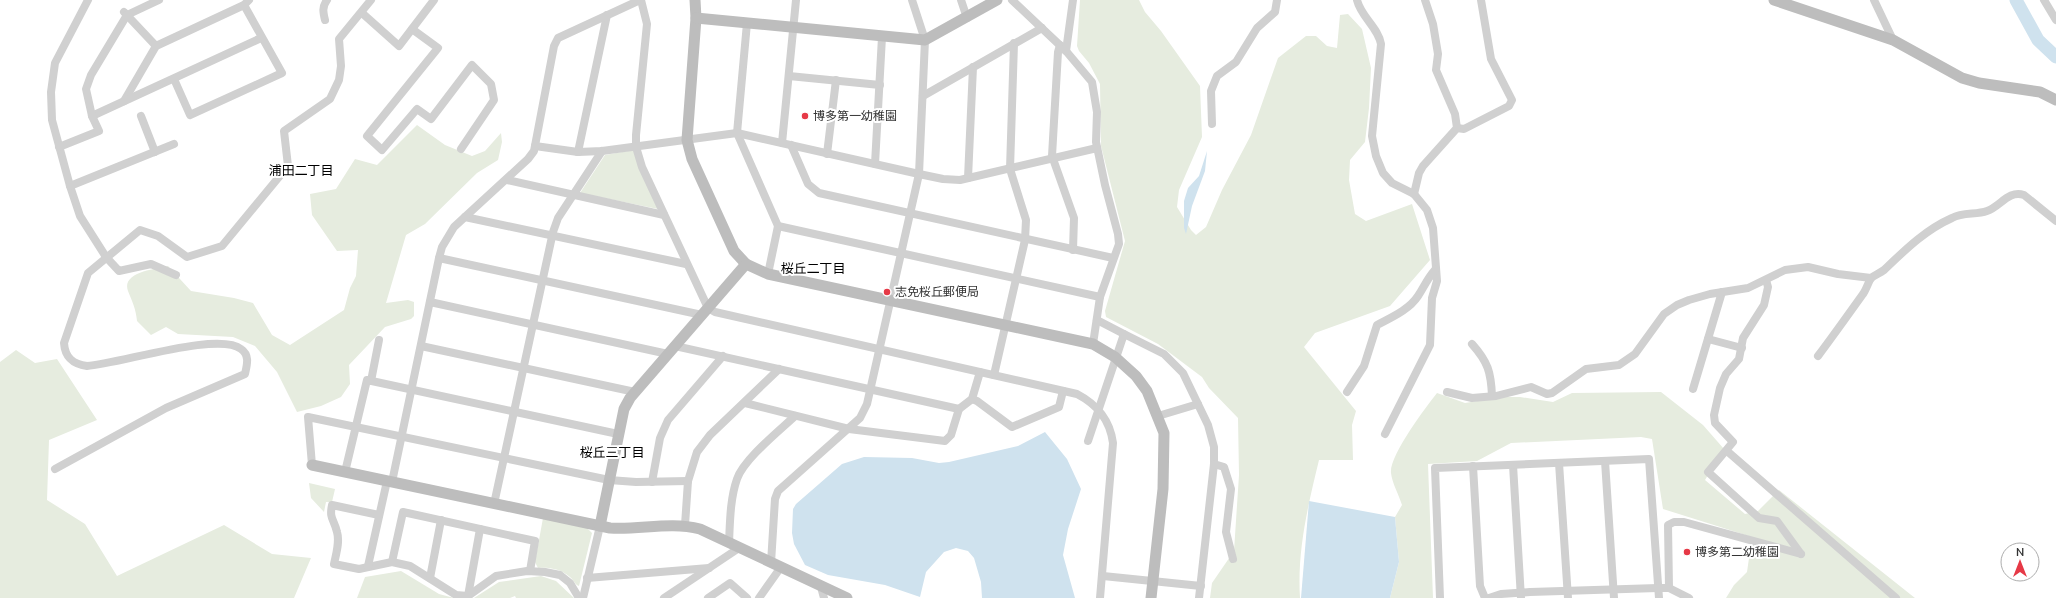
<svg xmlns="http://www.w3.org/2000/svg" width="2056" height="598" viewBox="0 0 2056 598" font-family="'Nunito Sans','Noto Sans JP',sans-serif">
<style>
.green{fill:#e6ecdf}
.water{fill:#cfe2ee}
.lines{fill:none;stroke-linecap:round;stroke-linejoin:round}
.river{stroke:#cfe2ee;stroke-width:13}
.street{stroke:#d0d0d0;stroke-width:8}
.secondary{stroke:#bdbdbd;stroke-width:11}
.poi-dot{fill:#e63946;stroke:#fff;stroke-width:1.5}
.labels{text-anchor:middle;stroke-width:4;stroke-linejoin:round;paint-order:stroke}
.poi-label{font-size:12px;fill:#333;stroke:#fff;text-anchor:start}
.neighbourhood-label{font-size:13px;fill:#000;stroke:#fff}
</style>
<rect width="100%" height="100%" fill="#fff"/>
<g class="green">
<path d="M1080,0H1139L1145,12L1161,31L1200,86L1202,137L1179,190L1177,207L1191,230L1196,235L1206,227L1222,190L1251,135L1278,58L1306,36H1316L1327,46L1337,48L1340,15L1348,14L1362,29L1371,68L1369,108L1365,142L1350,160L1349,180L1355,214L1366,221L1412,204L1430,260L1390,306L1315,333L1304,347L1356,411L1352,425L1353,460H1319C1308,505 1297,551 1300,598H1210L1212,583L1234,551L1239,475L1238,418L1209,388L1202,377L1158,344L1106,317L1105,311L1125,241L1101,146L1100,84L1089,63L1079,51L1077,46Z"/>
<path d="M417,125L445,145L472,156L485,151L501,133L502,142L498,160L477,173L425,224L406,235L386,303L408,300L414,302V316L411,319L385,327L349,365L350,384L341,397L321,406L297,412L277,372L255,346L233,337L178,334L166,327L151,335L137,321C136,309 132,301 128,291C121,272 156,269 168,266L191,291L234,298L253,303L272,335L290,345L344,310L350,288L356,276L358,250L337,251L312,215L310,194L336,189L355,159L377,165Z"/>
<polygon points="634,150 658,209 580,193 605,155"/>
<polygon points="16,350 35,363 57,359 97,420 49,440 47,500 85,524 117,576 224,525 272,554 311,558 294,598 0,598 0,362"/>
<path d="M1661,392L1703,425L1724,449L1705,480L1745,514L1758,511L1779,490L1915,598H1726L1734,585L1747,572L1752,537L1663,509L1652,439L1641,437L1511,443L1477,461L1428,464L1433,598H1390L1399,562L1395,517L1402,505C1399,495 1392,483 1391,473C1389,456 1426,407 1437,393L1465,403L1502,397H1520L1553,402L1572,393Z"/>
<polygon points="309,483 335,489 332,502 326,502 324,512 311,498"/>
<path d="M543,518L587,528L592,533L579,586C574,584 574,580 570,577C561,569 549,567 538,568L535,562Z"/>
<polygon points="401,571 439,594 454,598 357,598 365,577"/>
<polygon points="541,576 556,581 574,598 516,598 515,596 510,598 474,598 499,582"/>
</g>
<g class="water">
<polygon points="1207,151 1205,171 1192,206 1186,234 1184,228 1184,201 1188,188 1199,176"/>
<polygon points="1045,432 1067,459 1081,489 1068,529 1063,555 1075,598 982,598 981,582 974,558 968,551 956,548 944,552 926,572 920,597 885,585 828,575 805,565 794,544 792,533 793,509 796,504 842,464 864,457 912,458 939,463 949,462 1018,446"/>
<polygon points="1309,501 1395,517 1399,562 1390,598 1301,598"/>
</g>
<g class="lines">
<polyline class="river" points="2016,0 2038,40 2056,57"/>
<g class="street">
<polyline points="88,0 55,63 51,92 52,120 70,186 80,216 106,257 119,271 151,264 176,275"/>
<path d="M641,0L647,24L636,135V147L642,167L708,308L715,312L1077,394C1098,405 1110,420 1113,443L1100,598"/>
<polyline points="961,0 967,18"/>
<polyline points="1012,0 1066,51 1092,82 1097,112 1096,142 1105,185 1118,234 1119,244 1100,297 1093,344"/>
<path d="M1357,0C1361,17 1378,27 1381,44L1372,136L1376,156L1383,173L1392,183L1414,194L1427,210L1433,228L1437,281L1432,298L1430,345L1385,434"/>
<polyline points="1874,0 1893,40"/>
<polyline points="2044,0 2056,20"/>
<polyline points="124,12 156,46"/>
<polyline points="362,13 399,46 434,0"/>
<path d="M325,20C323,12 322,7 327,0"/>
<polyline points="747,23 737,133 778,226 1100,297"/>
<polyline points="412,29 438,48 367,136 382,150 417,109 431,119 472,65 491,84 494,100 461,149"/>
<polyline points="1060,45 1058,52 1052,156 1074,218 1073,250"/>
<polyline points="1066,51 1073,0"/>
<polyline points="789,76 880,85"/>
<polyline points="174,79 190,115 282,73 244,5"/>
<polyline points="923,96 1042,28"/>
<polyline points="124,101 156,46 244,5 249,0"/>
<polyline points="92,116 261,38"/>
<polyline points="141,116 155,152"/>
<polyline points="1212,124 1211,91 1217,76 1236,62 1257,28 1275,12 1277,0"/>
<polyline points="1457,128 1464,129 1509,106 1512,100 1491,59 1481,0"/>
<polyline points="782,143 796,0"/>
<polyline points="791,145 808,184 819,193 1113,258"/>
<polyline points="535,146 578,152 602,151 737,133 919,174 943,179 960,180 1097,148"/>
<polyline points="59,147 99,131 92,116 86,89 91,75 127,15 159,0"/>
<polyline points="578,152 607,15"/>
<polyline points="827,154 836,80"/>
<polyline points="875,164 882,37"/>
<polyline points="968,178 973,67"/>
<polyline points="507,180 664,215"/>
<polyline points="70,186 174,144"/>
<polyline points="1414,194 1419,173 1423,166 1457,128 1455,114 1436,70 1438,54 1433,24 1425,0"/>
<polyline points="465,217 686,264"/>
<polyline points="439,258 702,315"/>
<polyline points="768,274 778,226"/>
<polyline points="1766,280 1768,287 1764,305 1743,338 1739,359 1726,374 1720,388 1714,415 1715,423 1733,442 1708,472 1759,518 1777,521 1801,554"/>
<polyline points="430,302 668,354"/>
<polyline points="1097,320 1124,334"/>
<polyline points="1708,339 1742,348"/>
<path d="M1472,344C1488,362 1491,372 1492,396"/>
<polyline points="421,346 635,392"/>
<polyline points="675,346 959,409"/>
<path d="M1818,356C1833,336 1848,315 1863,294C1866,290 1868,283 1871,278C1875,275 1880,273 1884,270C1905,250 1925,230 1952,218C1963,212 1976,215 1987,211C2001,206 2008,190 2024,195L2056,221"/>
<polyline points="994,375 1025,240 1026,220 1010,169 1014,43"/>
<polyline points="371,381 379,340"/>
<polyline points="1693,389 1722,292"/>
<path d="M1347,392L1364,366L1377,325C1390,318 1409,310 1418,296C1424,287 1427,279 1435,270"/>
<polyline points="1447,392 1472,398 1496,396 1531,387 1547,394 1552,393 1586,369 1619,365 1635,354 1664,314 1677,305 1689,300 1710,294 1748,288 1785,270 1808,267 1838,274 1871,278"/>
<polyline points="972,399 977,401 1012,427 1059,407 1063,391"/>
<polyline points="745,403 849,429 945,441 951,435 959,409 972,399 980,372"/>
<polyline points="1158,416 1198,404"/>
<polyline points="1088,441 1124,334 1164,354 1183,373 1208,425 1214,447 1214,464 1199,598"/>
<polyline points="1727,451 1896,598"/>
<polyline points="1605,461 1614,598"/>
<polyline points="1559,463 1568,598"/>
<polyline points="1214,464 1224,467 1231,489 1226,532 1233,559"/>
<polyline points="312,465 308,417 609,480 636,482 688,481"/>
<polyline points="1513,465 1521,598"/>
<polyline points="1473,466 1480,586 1485,598"/>
<path d="M55,469L166,408L245,374C247,365 250,355 241,349C219,331 119,364 87,366C73,364 65,358 64,343L88,273L140,230L158,236L187,257L222,246L288,166L284,131L330,99L339,80L341,66L339,39L371,0"/>
<polyline points="345,472 367,380 618,434"/>
<polyline points="392,482 439,258 442,247 454,227 528,159 534,151 554,46 558,38 640,0"/>
<polyline points="652,482 660,438 668,420 723,356"/>
<polyline points="494,504 553,232 558,218 602,151"/>
<path d="M379,515L332,505C329,519 334,519 337,532C340,542 336,554 334,564L359,569L392,562L410,566L456,595L468,596L496,576L527,571L545,572L560,575L570,583L579,598"/>
<polyline points="685,525 688,481 697,452 710,435 779,369"/>
<path d="M729,543C730,522 730,499 737,479C744,459 779,431 795,416"/>
<polyline points="392,562 403,512 535,541 530,571"/>
<polyline points="771,563 775,499 778,491 860,418 867,404 919,174 925,40 912,0"/>
<polyline points="368,566 387,481"/>
<polyline points="1103,576 1201,586"/>
<polyline points="430,578 441,520"/>
<polyline points="587,578 709,568"/>
<polyline points="821,587 824,598"/>
<polyline points="1669,588 1668,525 1674,522 1684,522 1801,554"/>
<polyline points="468,596 480,529"/>
<polyline points="583,598 600,526"/>
<polyline points="664,598 739,548"/>
<polyline points="708,598 730,583 747,598"/>
<polyline points="759,598 781,567"/>
<polyline points="1440,598 1435,468 1649,459 1659,598"/>
<polyline points="1489,598 1501,594 1530,592 1658,588 1669,588 1689,598"/>
</g>
<g class="secondary">
<polyline points="695,0 696,18 687,140 692,159 734,251 746,264 768,274 1093,344 1115,357 1136,376 1147,391 1164,433 1163,489 1151,598"/>
<polyline points="1774,0 1893,40 1962,78 1979,83 2040,92 2056,100"/>
<polyline points="696,18 925,40 997,0"/>
<path d="M312,465L610,528C641,530 670,521 700,529L847,598"/>
<polyline points="600,526 624,409 630,398 746,264"/>
</g>
</g>
<g class="poi-dot">
<circle cx="805" cy="116" r="4"/>
<circle cx="887" cy="292" r="4"/>
<circle cx="1687" cy="552" r="4"/>
</g>
<g class="labels">
<g class="poi-label">
<text x="813" y="120">博多第一幼稚園</text>
<text x="895" y="296">志免桜丘郵便局</text>
<text x="1695" y="556">博多第二幼稚園</text>
</g>
<g class="neighbourhood-label">
<text x="301" y="175">浦田二丁目</text>
<text x="813" y="273">桜丘二丁目</text>
<text x="612" y="457">桜丘三丁目</text>
</g>
</g>
<g transform="translate(2020 562)"><circle r="19" fill="#ffffff" stroke="#adadad"/>
<path d="M0-3L7 15L0 10L-7 15Z" fill="#e63946"/>
<text y="-6" font-size="11" font-weight="bold" text-anchor="middle" fill="#333333">N</text>
</g>
</svg>
